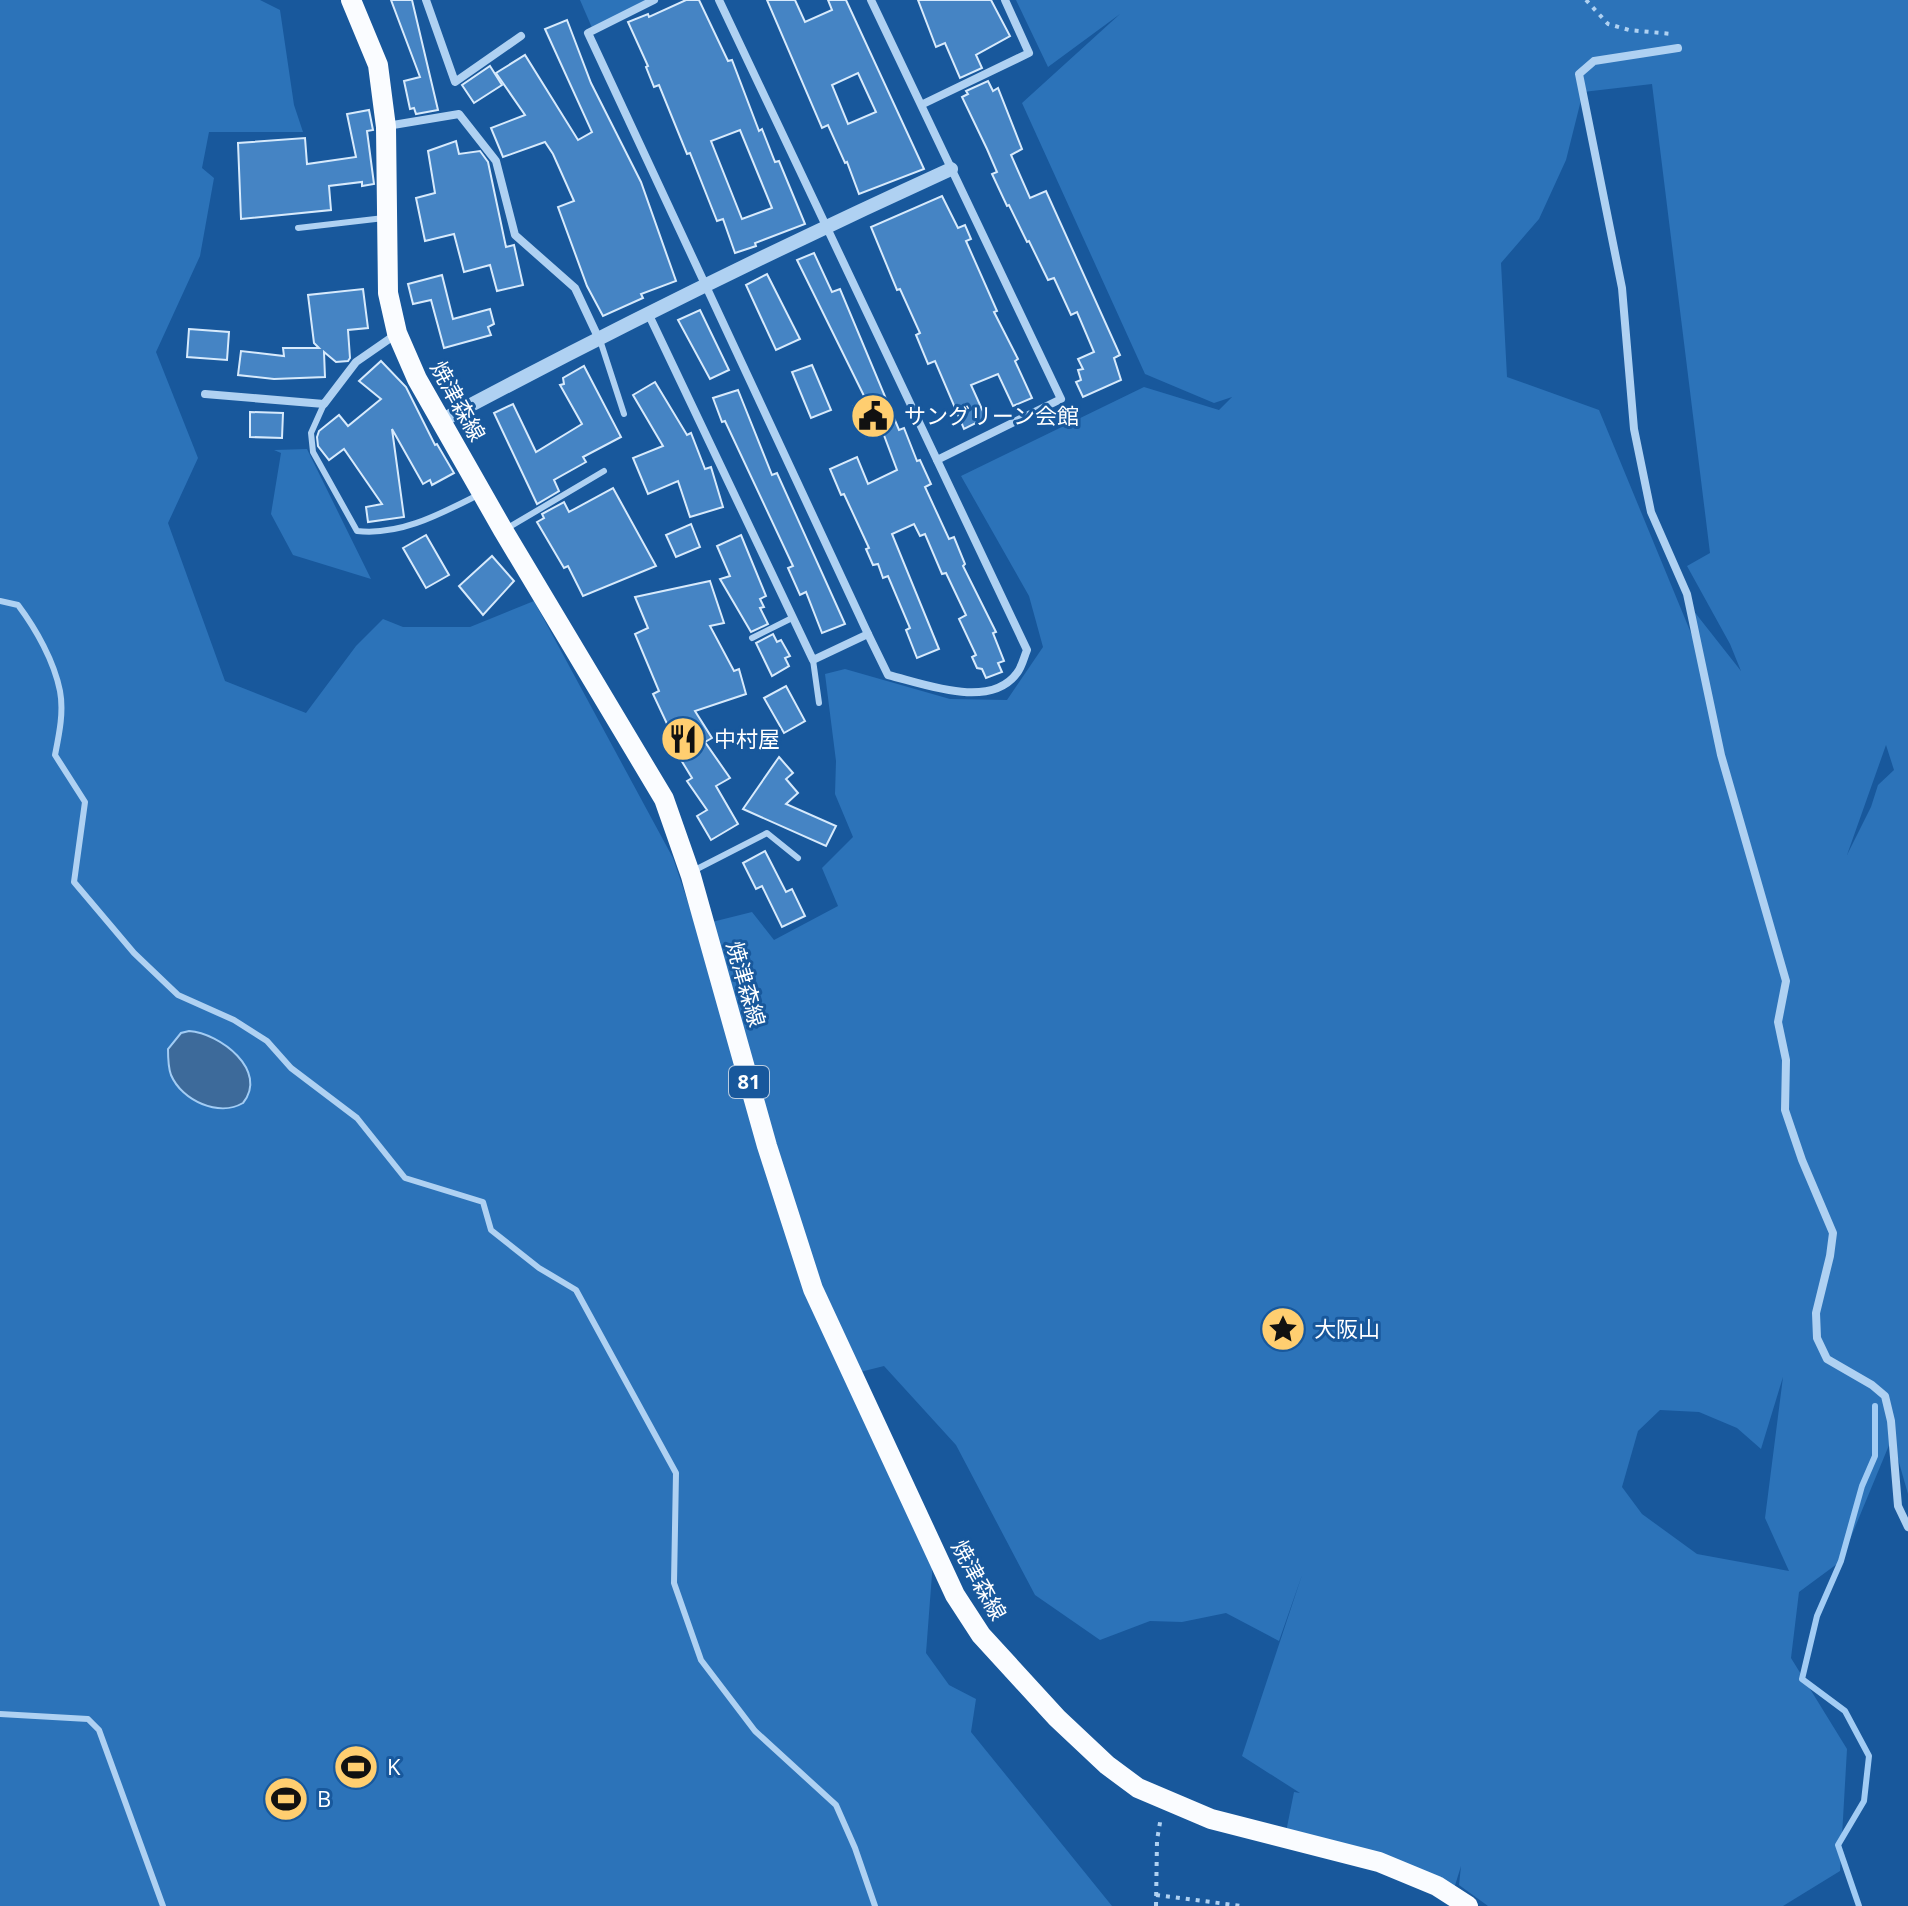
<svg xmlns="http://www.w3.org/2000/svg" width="1908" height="1906" viewBox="0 0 1908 1906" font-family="'Open Sans','Noto Sans JP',sans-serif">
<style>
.green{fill:#2c73b9;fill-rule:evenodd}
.water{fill:#3d6a9a;stroke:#a2ccf4;stroke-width:2}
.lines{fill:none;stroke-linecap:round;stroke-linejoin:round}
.stream{stroke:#a2ccf4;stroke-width:6}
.building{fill:#4584c4;stroke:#d7eafc;stroke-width:2;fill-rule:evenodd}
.path{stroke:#afd1f2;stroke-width:4;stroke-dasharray:4 6;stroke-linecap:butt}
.service{stroke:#afd1f2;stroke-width:6}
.minor{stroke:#afd1f2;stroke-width:8}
.tertiary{stroke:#afd1f2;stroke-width:14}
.primary{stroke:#fafcff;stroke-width:20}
.labels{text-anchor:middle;stroke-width:6;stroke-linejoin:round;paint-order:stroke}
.shield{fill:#18589c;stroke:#bacde1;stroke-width:2}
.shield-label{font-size:20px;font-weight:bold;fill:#fff}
.street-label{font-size:22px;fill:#fff;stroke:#18589c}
.poi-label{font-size:22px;fill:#fff;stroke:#18589c;text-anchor:start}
</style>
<rect width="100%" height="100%" fill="#18589c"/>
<g class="green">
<path d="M0,0H260L280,10L294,105L303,132H209L202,168L214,178L200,256L156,352L198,458L168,523L225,681L306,713L356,646L383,619L403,627H470L534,601L673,858L812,1269L712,922L752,912L774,940L838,906L822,868L853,837L835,794L836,761L825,674L845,669L950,699L1007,700L1043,647L1029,596L961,476L1144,387L1219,410L1232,397L1214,403L1145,374L1022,103L1120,14L1048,67L1016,0H1908V1494L1892,1438L1841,1561L1799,1592L1791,1658L1847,1749L1840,1871L1783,1906H1488L1459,1885L1461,1866L1453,1892L1286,1832L1294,1792L1300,1793L1242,1756L1302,1575L1279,1641L1226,1613L1182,1622L1150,1621L1100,1640L1035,1595L956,1445L884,1366L856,1373L934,1548L926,1653L949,1685L976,1699L971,1732L1112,1906H0ZM1652,84L1710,553L1687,566L1730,644L1741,671L1689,605L1693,638L1599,410L1507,377L1501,263L1539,219L1566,160L1583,92ZM1886,745L1894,770L1878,785L1871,807L1847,855ZM1783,1377L1765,1518L1789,1571L1697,1554L1642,1514L1622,1487L1638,1431L1660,1410L1699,1412L1737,1428L1761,1449Z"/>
<polygon points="580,0 646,0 593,30"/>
<polygon points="307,449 371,579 293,555 271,514 281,453 274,450"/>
</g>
<path class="water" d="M189,1031C220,1033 269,1071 243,1103C219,1117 182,1101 171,1075C168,1067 168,1057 168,1049L181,1033Z"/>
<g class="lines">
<polyline class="stream" points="1859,1906 1838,1845 1864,1801 1869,1756 1845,1711 1802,1679 1817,1616 1841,1561 1862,1486 1875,1456 1875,1406"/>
</g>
<g class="building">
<polygon points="391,0 412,0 438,110 416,114 414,108 410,109 404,81 420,77"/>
<path d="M686,0H699L728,61L732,60L759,131L762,129L775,162L779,161L805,224L755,243L756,246L735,253L723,219L717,221L690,153L687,154L659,85L654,87L646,67L648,66L628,22L648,14L649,17ZM740,130L772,208L742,219L711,141Z"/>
<path d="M767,0H795L805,22L832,10L828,0H846L924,169L859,194L847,162L845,163L828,125L822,128ZM858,73L876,112L848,124L832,85Z"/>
<polygon points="918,0 991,0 1010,36 976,55 982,68 960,78 945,43 936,47"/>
<polygon points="567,20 591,83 641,182 676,281 641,294 643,298 603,316 587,286 558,207 574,201 553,154 545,142 503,157 491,128 525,115 496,73 525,55 578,140 592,132 545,29"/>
<polygon points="490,66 502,85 474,103 462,85"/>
<polygon points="988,81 993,91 998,88 1022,149 1011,155 1030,198 1046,191 1120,355 1114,358 1121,380 1083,397 1076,382 1081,380 1078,370 1083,369 1078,359 1094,352 1077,312 1071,315 1054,278 1048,280 1029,241 1027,242 1009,205 1007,206 992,174 997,172 987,149 962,97 968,94 966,91"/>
<polygon points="369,110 373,130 367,131 374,184 362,186 362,182 329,186 331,210 241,219 238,143 305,138 307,164 356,157 347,114"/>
<polygon points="456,141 459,154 480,151 488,162 506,247 514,245 523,285 497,291 490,265 464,272 454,234 425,241 416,198 435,193 428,151"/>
<polygon points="942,196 958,228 965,225 971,239 966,241 997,311 994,312 1018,359 1015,361 1032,398 1013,406 998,374 971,385 986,418 964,429 935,361 928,364 916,335 920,333 900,289 897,290 871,227"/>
<polygon points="814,253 832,292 840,289 899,430 904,428 917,461 920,460 931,484 925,487 949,539 954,537 965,564 963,566 996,632 993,633 1004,661 998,663 1002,672 986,678 982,669 977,668 972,657 976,655 959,619 966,615 946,573 942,574 925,534 920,536 914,524 892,534 939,649 917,658 906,630 910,628 888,576 883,578 878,564 873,565 866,549 869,548 844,494 841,495 830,469 857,457 868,484 897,470 882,430 866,436 854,406 867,402 797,260"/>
<polygon points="767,274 800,339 776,350 746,285"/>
<polygon points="442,275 453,319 490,309 494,324 488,327 491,335 444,348 431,300 413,304 408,284"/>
<polygon points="363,289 368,328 348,330 350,358 348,361 336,362 324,352 325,377 274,379 238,375 241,351 284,356 283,348 319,348 314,343 308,295"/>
<polygon points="700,310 729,370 710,379 678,320"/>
<polygon points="189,329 229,332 227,360 187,357"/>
<polygon points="381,361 406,387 435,445 437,444 454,473 432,485 430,480 423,484 392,429 404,517 368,522 366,507 382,504 344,449 329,460 318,446 317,437 319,431 339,415 348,426 381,399 359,381"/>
<polygon points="812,365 831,410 811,418 792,372"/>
<polygon points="584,366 621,437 583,457 586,462 554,480 559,491 537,504 494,413 513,404 536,452 582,424 560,385 564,384 563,378"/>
<polygon points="655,382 687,435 691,433 705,469 711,467 723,507 690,517 678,481 648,494 633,458 663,446 633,395"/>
<polygon points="738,390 772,475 777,473 845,624 822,633 806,592 800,595 788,568 793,566 725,421 722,422 713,398"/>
<polygon points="250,412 283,413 282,438 250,437"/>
<polygon points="613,488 656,566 583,596 568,566 564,568 537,522 544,518 542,514 564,502 569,512"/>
<polygon points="691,524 700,547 676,557 666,535"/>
<polygon points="426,535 449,575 426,588 403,548"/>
<polygon points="741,535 766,596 760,599 764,607 760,608 768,624 751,632 720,579 730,576 717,546"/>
<polygon points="492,556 514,581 483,615 459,586"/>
<polygon points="710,581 724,623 710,626 734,671 739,669 746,694 695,711 712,738 705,742 730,778 716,786 738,824 711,840 697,816 707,810 687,781 692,778 664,732 669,728 653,694 659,691 635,634 648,628 635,597"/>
<polygon points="773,634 777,642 781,640 790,656 785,658 789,666 772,676 756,643"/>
<polygon points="786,686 805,721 784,733 764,698"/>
<polygon points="779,757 793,773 786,779 798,793 786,804 836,826 826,846 743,809"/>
<polygon points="765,851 786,892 792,889 805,916 782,927 762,886 756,889 743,863"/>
</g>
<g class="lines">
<g class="path">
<polyline points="1586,0 1608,24 1629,30 1672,34"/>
<polyline points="1156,1895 1242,1906"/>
<polyline points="1156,1906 1157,1840 1161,1817"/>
</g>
<g class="service">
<polyline points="298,228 384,218"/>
<polyline points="600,340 624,414"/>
<path d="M324,404L311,433L313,452L357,531C401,536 442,513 480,494"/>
<polyline points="506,529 604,471"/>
<path d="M0,601L18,605C36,629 54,661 60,691C64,712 59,735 55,755L85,802L74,882L134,953L178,995L234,1020L267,1041L291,1068L357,1118L405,1178L483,1202L491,1230L539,1268L576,1290L618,1367L676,1473L674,1583L701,1660L755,1731L836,1805L855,1848L875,1906"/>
<polyline points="752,638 792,618"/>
<polyline points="813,660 819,703"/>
<polyline points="693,871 767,833 798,858"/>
<polyline points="0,1714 88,1719 99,1730 163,1906"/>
</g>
<g class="minor">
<polyline points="426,0 455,82 521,36"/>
<path d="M654,0L588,33L868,634L888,675C925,684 990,710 1017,673C1022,667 1024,657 1027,650L719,0"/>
<polyline points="871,0 1061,399 937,460"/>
<polyline points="1678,48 1594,61 1579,74 1622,288 1634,429 1651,512 1687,594 1721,755 1786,981 1778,1022 1786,1060 1785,1110 1802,1160 1833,1233 1830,1256 1816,1313 1817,1338 1827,1359 1872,1385 1885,1396 1891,1421 1898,1506 1908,1527"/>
<polyline points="923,104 1029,53 1005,0"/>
<polyline points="387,126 459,114 496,161 515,235 575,288 598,337"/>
<polyline points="648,313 813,660 868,634"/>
<polyline points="205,394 324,404 356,362 395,335"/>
</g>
<path class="tertiary" d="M441,421C609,331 778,248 951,169"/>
<polyline class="primary" points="351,0 378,65 386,127 388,293 397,333 417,379 503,530 664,799 691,876 767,1146 813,1289 955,1595 981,1635 1057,1718 1107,1765 1138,1788 1211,1819 1379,1862 1437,1886 1468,1906"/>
</g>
<defs>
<g id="civic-disc" transform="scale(2.3)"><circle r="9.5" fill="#ffce70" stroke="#18589c"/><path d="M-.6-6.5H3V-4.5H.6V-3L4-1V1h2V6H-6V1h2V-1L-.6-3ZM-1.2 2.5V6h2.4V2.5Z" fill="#111"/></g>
<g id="restaurant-disc" transform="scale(2.3)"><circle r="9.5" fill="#ffce70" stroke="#18589c"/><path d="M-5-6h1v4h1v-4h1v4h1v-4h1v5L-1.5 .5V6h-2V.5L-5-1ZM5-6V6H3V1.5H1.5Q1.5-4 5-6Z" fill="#111"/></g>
<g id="sight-disc" transform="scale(2.3)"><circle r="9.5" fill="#ffce70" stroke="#18589c"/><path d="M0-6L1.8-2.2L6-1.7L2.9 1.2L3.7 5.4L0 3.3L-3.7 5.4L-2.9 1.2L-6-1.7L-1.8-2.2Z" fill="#111"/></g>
<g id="stadium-disc" transform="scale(2.3)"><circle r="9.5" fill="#ffce70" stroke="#18589c"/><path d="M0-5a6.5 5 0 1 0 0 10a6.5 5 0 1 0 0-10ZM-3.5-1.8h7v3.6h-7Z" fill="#111"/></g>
</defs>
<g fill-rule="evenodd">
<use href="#civic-disc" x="873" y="416"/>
<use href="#restaurant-disc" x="683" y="739"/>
<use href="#sight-disc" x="1283" y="1329"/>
<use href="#stadium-disc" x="356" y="1767"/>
<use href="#stadium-disc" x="286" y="1799"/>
</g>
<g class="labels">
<rect class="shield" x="729" y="1066" width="40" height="32" rx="6"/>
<g class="shield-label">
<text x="749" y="1089">81</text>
</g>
<g class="street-label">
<text transform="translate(458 401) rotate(61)" y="8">焼津森線</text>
<text transform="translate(746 984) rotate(74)" y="8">焼津森線</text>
<text transform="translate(979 1580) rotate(61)" y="8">焼津森線</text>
</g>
<g class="poi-label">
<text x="904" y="424">サングリーン会館</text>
<text x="714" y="747">中村屋</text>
<text x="1314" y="1337">大阪山</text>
<text x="387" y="1775">K</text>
<text x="317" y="1807">B</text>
</g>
</g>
</svg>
